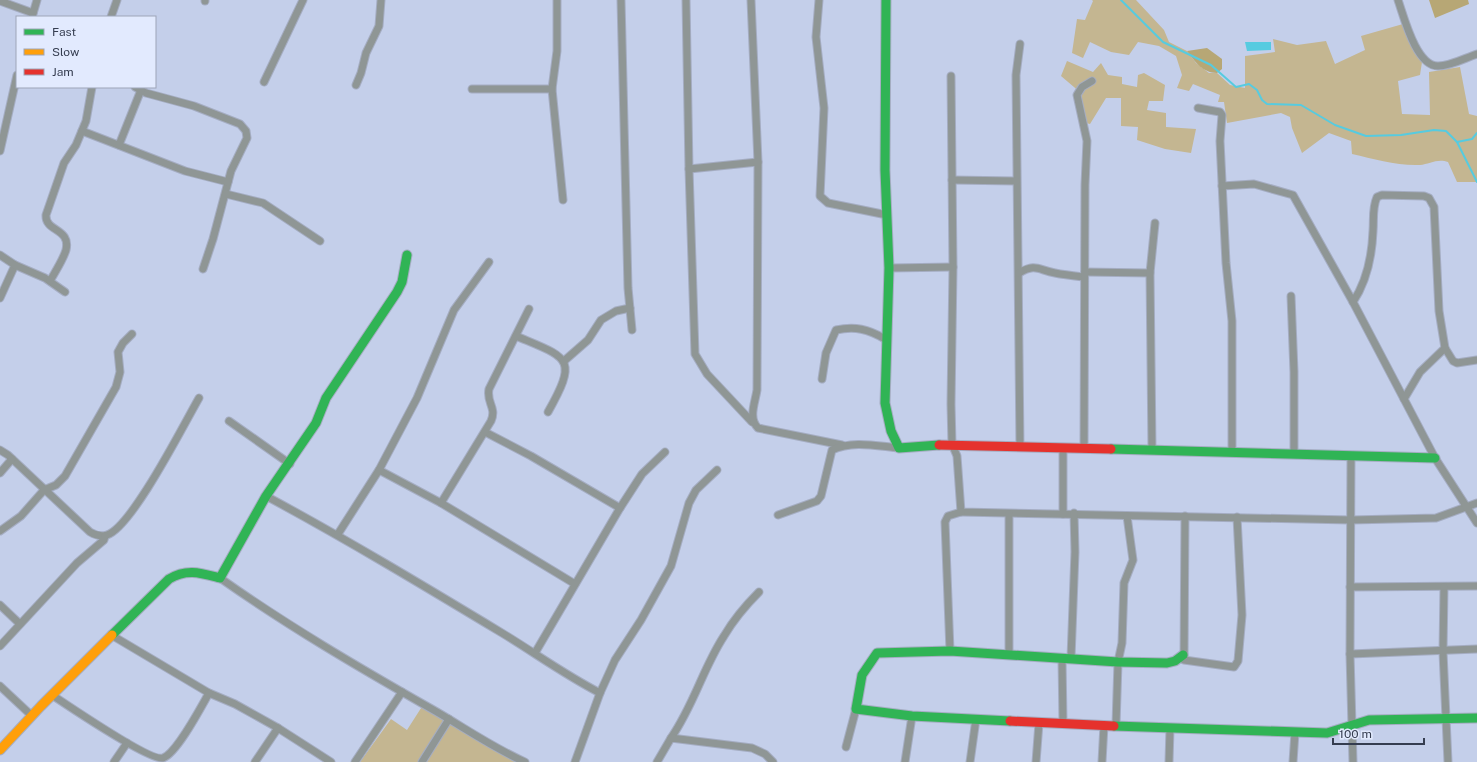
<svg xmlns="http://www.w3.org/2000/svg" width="1477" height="762" viewBox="0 0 1477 762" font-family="'Public Sans',sans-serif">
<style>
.green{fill:#c4b691}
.forest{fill:#b7a775}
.water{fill:#56cbe0}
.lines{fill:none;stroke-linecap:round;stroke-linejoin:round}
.stream{stroke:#56cbe0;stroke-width:2}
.street-casing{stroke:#a5adc2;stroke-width:9}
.fast-casing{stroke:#a5adc2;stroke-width:11}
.slow-casing{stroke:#a5adc2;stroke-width:11}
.jam-casing{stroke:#a5adc2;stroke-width:11}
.street{stroke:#8f9695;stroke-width:7}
.fast{stroke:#30b455;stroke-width:9}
.slow{stroke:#ff9f0a;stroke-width:9}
.jam{stroke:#e5322d;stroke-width:9}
</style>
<rect width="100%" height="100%" fill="#c4cfea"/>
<g class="green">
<path d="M1092,0H1136L1164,30L1169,42L1187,51L1196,63L1209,73H1217L1230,85L1245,88V56L1275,52L1273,39L1297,45L1326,41L1335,64L1365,50L1361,36L1403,24L1422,62L1420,75L1398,81L1402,114L1430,115L1429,72L1460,67L1469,114L1477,116V182H1457L1448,162C1438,158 1429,164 1420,165C1397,166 1374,159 1352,154L1351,141L1329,133L1302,153L1292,128L1290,117L1281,113L1227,123L1224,102H1218L1220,95L1193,84L1189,91L1177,88L1182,75L1176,56L1159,46L1138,42L1129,55L1111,52L1090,42L1083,58L1072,53L1077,19L1085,20L1093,1Z"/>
<polygon points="1067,61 1093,72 1101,63 1108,75 1122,77 1122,84 1137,87 1138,75 1144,73 1165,85 1163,101 1149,101 1147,110 1166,113 1166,127 1196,129 1191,153 1165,149 1137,140 1138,127 1121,126 1121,98 1106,98 1090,124 1086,123 1081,102 1081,93 1061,76"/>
<polygon points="423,705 519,762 360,762 391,719 407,730"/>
</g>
<g class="forest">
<polygon points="1429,0 1468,0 1469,4 1435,18"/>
<path d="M1207,48L1222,59V69L1217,73C1203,73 1195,62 1187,51Z"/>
</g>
<polygon class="water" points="1245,42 1271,42 1271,50 1247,51"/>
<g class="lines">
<g class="stream">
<polyline points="1121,0 1163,42 1211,65 1236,87 1249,84 1257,90 1262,100 1267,104 1301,105 1335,125 1366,136 1401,135 1434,130 1446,131 1457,142 1477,182"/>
<polyline points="1457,142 1472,139 1477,133"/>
</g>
<g class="street-casing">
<g id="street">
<polyline points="557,0 557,51 552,89 563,200"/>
<polyline points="621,0 628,288 632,330"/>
<polyline points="686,0 689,169 695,354 707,374 752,422"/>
<path d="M751,0L758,162L757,390C755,403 748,418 758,428L842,445"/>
<polyline points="819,0 816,37 824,108 820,196 828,203 887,215"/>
<path d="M1398,0C1404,17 1416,66 1438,66C1451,66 1465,58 1477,54"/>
<polyline points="0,1 33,13"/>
<polyline points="205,1 205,0"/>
<polyline points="32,17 37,0"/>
<polyline points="111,17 117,0"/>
<polyline points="1020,44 1016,75 1020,447"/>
<polyline points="951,76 953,267 951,404 952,444 957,456 961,512 1351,520 1436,518 1477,503"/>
<polyline points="264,82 303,0"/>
<polyline points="356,85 361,73 366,53 379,26 381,0"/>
<polyline points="135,87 146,93 194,106 240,124 246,131 247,138 231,171 213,239 203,269"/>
<polyline points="472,89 552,89"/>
<polyline points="1198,108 1220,112 1222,115 1220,141 1226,263 1232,321 1232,452"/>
<polyline points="82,131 185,171 228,182"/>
<polyline points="119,145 141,90"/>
<polyline points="0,151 17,75"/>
<polyline points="689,169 758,162"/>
<polyline points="952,180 1016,181"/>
<polyline points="1222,186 1254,184 1293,195 1353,302 1435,458 1477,523"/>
<polyline points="226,194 263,203 320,241"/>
<polyline points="0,255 15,265 0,298"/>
<polyline points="15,265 45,278 65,292"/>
<polyline points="889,268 953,267"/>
<polyline points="1085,272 1150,273"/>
<path d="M1019,273C1036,263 1038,270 1055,273C1065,275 1075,276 1084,277"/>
<path d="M50,281C55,272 63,260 66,250C71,228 45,232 46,215L64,163L76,145L86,121L92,87"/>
<polyline points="1291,296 1294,372 1294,453"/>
<path d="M1353,302C1367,281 1372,256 1373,231C1374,219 1372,208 1377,197L1382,195L1424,196L1429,198L1434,207L1439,311L1445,348L1453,361L1457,363L1477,360"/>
<path d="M516,336C568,358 579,357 548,412"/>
<polyline points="564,361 588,340 601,320 616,311 630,308"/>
<path d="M822,379L826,353L836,330C855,326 868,329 885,339"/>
<polyline points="1404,399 1420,372 1445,348"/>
<polyline points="229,421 290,464"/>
<polyline points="485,432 531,456 620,508"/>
<polyline points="1063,448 1063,514"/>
<polyline points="1084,448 1085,185 1087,141 1077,95 1082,87 1092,81"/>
<polyline points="1152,449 1150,273 1155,223"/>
<path d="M0,450L8,455L90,532C95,535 101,537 107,535C132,527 184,424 199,398"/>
<polyline points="1351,456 1350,654 1353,762"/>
<polyline points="379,470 441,503 575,584"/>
<polyline points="0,473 12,459"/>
<path d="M266,496C346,539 424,586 502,633C535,653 565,675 600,693L615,660L641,620L671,566L689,503L696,490L717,470"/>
<path d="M441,503L491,421C497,407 486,403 489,389L529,309"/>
<path d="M778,515L817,501L821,496L832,450C852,440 877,446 899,448"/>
<polyline points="1185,516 1184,660 1234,667 1238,661 1242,615 1237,517"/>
<polyline points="0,531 21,516 44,490 56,485 65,476 116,387 120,372 118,352 123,343 132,334"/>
<polyline points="338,534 379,470 417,398 454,310 489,262"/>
<path d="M220,578C288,626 358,667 430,708C462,726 491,747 525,762"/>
<polyline points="1350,587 1477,586"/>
<polyline points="1444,587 1443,652 1448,762"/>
<polyline points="0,605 20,624"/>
<polyline points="113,636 209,693 235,704 278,728 331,762"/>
<polyline points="0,646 77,563 104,540 105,536"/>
<polyline points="950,651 945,522 948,516 961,512"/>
<polyline points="535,653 620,508 642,474 665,452"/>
<polyline points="1009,654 1009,514"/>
<polyline points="1350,654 1477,649"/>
<polyline points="1062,658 1063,723"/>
<polyline points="1071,658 1075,552 1074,513"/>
<polyline points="0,686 31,715"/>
<path d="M52,695C67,705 151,762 163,758C177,753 201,707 209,693"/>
<polyline points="1116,725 1118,662 1122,643 1124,583 1133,560 1127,516"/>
<path d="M671,738C694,705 703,668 724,636C734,619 745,606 759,592"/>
<polyline points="846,747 856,709"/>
<polyline points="114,762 127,743"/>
<polyline points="255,762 278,728"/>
<polyline points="355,762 402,692"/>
<polyline points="422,762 449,719"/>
<polyline points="575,762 600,693"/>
<polyline points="657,762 671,738 752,748 765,754 773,762"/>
<polyline points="905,762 912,716"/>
<polyline points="970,762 976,719"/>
<polyline points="1036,762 1039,723"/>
<polyline points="1102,762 1104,725"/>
<polyline points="1169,762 1170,728"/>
<polyline points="1293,762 1295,732"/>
</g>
</g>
<g class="fast-casing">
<g id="fast">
<polyline points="886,0 885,170 889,268 885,403 891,431 899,448 939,445"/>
<polyline points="1111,449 1435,458"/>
<path d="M112,635L169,579C187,568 201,573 220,578L266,496L316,423L326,398L397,292L402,282L407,255"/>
<polyline points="1010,721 912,716 856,709 862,675 877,653 950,651 1118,662 1167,663 1175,661 1183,655"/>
<polyline points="1114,726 1327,733 1369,720 1477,718"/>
</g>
</g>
<g class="slow-casing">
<polyline id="slow" points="0,750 41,706 112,635"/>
</g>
<g class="jam-casing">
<g id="jam">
<polyline points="939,445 1111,449"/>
<polyline points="1010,721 1114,726"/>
</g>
</g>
<use href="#street" class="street"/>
<use href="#fast" class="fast"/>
<use href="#slow" class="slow"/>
<use href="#jam" class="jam"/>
</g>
<rect x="16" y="16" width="140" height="72" fill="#e2eafe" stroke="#9da5b8"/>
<rect x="24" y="29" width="20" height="6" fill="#30b455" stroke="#9da5b8"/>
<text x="52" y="36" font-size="12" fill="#353d50">Fast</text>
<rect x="24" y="49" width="20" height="6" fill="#ff9f0a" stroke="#9da5b8"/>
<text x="52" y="56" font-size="12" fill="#353d50">Slow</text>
<rect x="24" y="69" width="20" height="6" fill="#e5322d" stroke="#9da5b8"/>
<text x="52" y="76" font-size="12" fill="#353d50">Jam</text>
<path d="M1333 738v6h91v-6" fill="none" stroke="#353d50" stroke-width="2"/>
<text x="1339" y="738" font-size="12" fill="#353d50" stroke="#e2eafe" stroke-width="3" paint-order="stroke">100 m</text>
</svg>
